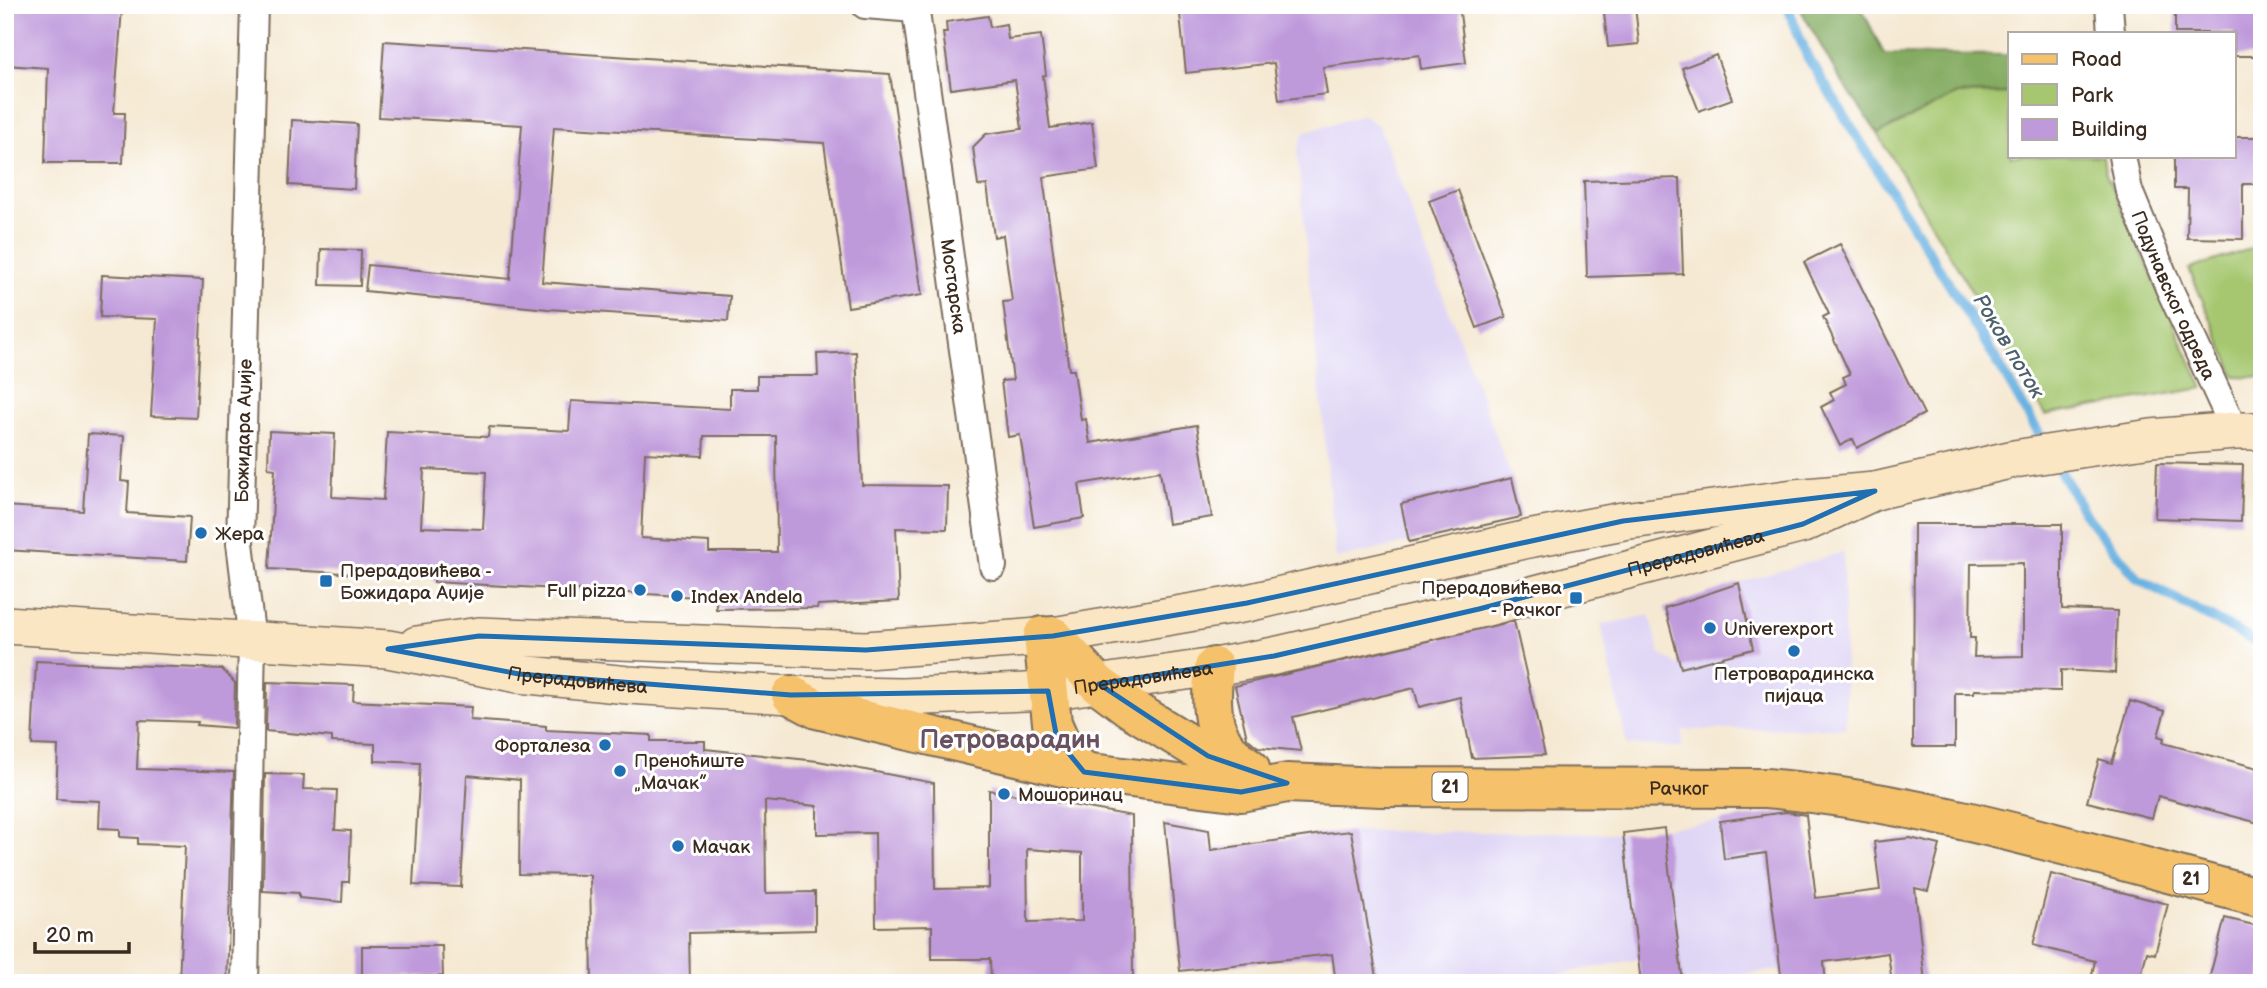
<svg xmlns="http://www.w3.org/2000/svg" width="2267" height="988" viewBox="0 0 2267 988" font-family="'Balsamiq Sans',sans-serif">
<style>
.built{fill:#dfd5f5}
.green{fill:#a6c770;stroke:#707847;stroke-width:2}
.forest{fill:#84ac62;stroke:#606b40;stroke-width:2}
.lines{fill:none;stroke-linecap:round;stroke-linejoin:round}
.stream{stroke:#6bb2e2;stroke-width:10}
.building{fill:#bf9adb;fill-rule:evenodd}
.minor-casing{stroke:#7c6d5d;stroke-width:30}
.secondary-casing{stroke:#7c6d5d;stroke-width:40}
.primary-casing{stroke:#7c6d5d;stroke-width:42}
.minor{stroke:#fff;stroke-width:26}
.secondary{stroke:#fbe6c4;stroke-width:37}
.primary{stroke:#f5c16b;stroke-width:38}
.marked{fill:none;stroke:#1f6fb2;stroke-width:5;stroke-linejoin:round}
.poi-dot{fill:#1f6fb2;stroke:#fff;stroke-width:2.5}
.labels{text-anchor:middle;stroke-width:6;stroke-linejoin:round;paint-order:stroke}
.shield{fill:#fff;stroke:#766a62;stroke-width:2}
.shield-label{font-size:18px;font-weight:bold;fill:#3b2a1e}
.street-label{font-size:19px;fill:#3b2a1e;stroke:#fff}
.poi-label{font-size:19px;fill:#3b2a1e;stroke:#fff;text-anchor:start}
.water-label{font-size:21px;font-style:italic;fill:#4e606c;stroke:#fff}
.district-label{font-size:26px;font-weight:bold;fill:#695160;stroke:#fff}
</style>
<rect width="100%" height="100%" fill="#fff"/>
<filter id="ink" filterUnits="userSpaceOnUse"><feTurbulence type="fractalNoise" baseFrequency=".0143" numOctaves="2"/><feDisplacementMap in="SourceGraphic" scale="14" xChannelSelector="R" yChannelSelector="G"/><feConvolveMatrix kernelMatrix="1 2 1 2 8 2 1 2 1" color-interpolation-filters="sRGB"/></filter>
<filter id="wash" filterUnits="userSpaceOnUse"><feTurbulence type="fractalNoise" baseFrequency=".00686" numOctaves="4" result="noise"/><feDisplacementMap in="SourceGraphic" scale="28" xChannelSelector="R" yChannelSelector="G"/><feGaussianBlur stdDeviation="1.57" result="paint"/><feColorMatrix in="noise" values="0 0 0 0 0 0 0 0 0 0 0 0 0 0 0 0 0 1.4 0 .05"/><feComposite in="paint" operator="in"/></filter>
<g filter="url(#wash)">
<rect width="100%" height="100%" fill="#f5e9d3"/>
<g class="built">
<polygon points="1363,115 1379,126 1512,478 1521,517 1336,559 1297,151 1303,133"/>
<polygon points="1843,552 1846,728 1683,730 1682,747 1627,745 1601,625 1650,615 1660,654 1682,668 1752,649 1739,583"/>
<polygon points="1720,821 1724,858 1766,853 1780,970 1683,981 1664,828"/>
<polygon points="1351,831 1623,833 1638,959 1515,983 1336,983 1315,835"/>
<polygon points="1294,974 1295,983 1248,983"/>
</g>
<g class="green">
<polygon points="2010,93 2010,156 2103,156 2105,172 2203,388 2045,415 1878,134 1957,94"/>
<polygon points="2262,245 2262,377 2235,376 2189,269"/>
</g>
<polygon class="forest" points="1798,5 1860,5 1884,54 2010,55 2010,93 1957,94 1878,134 1838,76"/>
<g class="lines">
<g class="stream">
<polyline points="1787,5 1807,56 1995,358 2046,446"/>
<polyline points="2054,460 2085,514 2138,579 2262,645"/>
</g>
</g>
<g id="blocks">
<g class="building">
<polygon points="5,5 85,5 122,8 114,113 125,113 123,163 45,163 48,68 5,65"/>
<polygon points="1179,5 1459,5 1466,63 1421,69 1419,55 1323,67 1327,94 1279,100 1274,63 1186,73"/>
<polygon points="1603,5 1635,5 1639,44 1608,47"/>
<polygon points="2175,5 2262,5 2262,56 2234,56 2234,33 2175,33"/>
<polygon points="988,16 990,27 1006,24 1008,39 1041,35 1046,75 1043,76 1050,128 1092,122 1098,169 1043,177 1069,370 1074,370 1081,420 1086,419 1090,443 1197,425 1212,517 1168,524 1160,471 1079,484 1084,518 1034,527 1020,435 1008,437 1001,381 1013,380 1003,302 1012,301 1003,235 994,237 987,185 978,186 973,147 986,134 1022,129 1015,80 951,89 943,33 947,33 946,22"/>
<polygon points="384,41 890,74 922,295 848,307 824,143 554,127 542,282 730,296 728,321 548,309 365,291 368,265 510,279 522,125 379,117"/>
<polygon points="1716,55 1732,99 1699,111 1682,68"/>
<polygon points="292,120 357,124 354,189 289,185"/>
<polygon points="2234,137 2262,137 2262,184 2243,184 2243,239 2187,238 2188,189 2174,189 2174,156 2234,156"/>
<polygon points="1680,178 1683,274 1587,277 1584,181"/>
<polygon points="1458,190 1506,317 1477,328 1429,201"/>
<polygon points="1840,244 1924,414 1857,448 1853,439 1840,446 1821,407 1834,400 1830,392 1846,384 1843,377 1850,374 1823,317 1829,314 1804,262"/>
<polygon points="321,249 361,250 360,286 320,285"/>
<polygon points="102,275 203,280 196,418 151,416 157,319 100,317"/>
<path d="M856,352L862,485L948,486L947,529L896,528L899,601L818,605L817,608L716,609V598L434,582V578L269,569L275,469L268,468L269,431L335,434L332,497L383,500L387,432L488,437L489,427L569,431L571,401L730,409V389H757V376H818L817,354ZM704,436H776L777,552H709V542L641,538L645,453L703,456ZM424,469L486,472L483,529L421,527Z"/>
<polygon points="88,434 124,436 121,481 129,482 127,513 190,517 187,561 5,550 5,506 83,511"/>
<polygon points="2157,463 2243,465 2241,521 2155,518"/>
<polygon points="1512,478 1521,517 1409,542 1401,504"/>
<path d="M1914,524H2062V609L2117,611L2115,673L2061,670V691L1974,690V693H1955V747H1913ZM2023,563V656L1974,657L1975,638H1970L1971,564Z"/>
<polygon points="1739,583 1753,649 1681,668 1665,608"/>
<polygon points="1514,621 1545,755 1472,758 1460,697 1419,707 1414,688 1293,717 1301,751 1258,747 1247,738 1235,686"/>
<polygon points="36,661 222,669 235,683 234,728 197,725 198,722 139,720 137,769 234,772 227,983 179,983 185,846 138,844 138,838 120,837 120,829 99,828 100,801 56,799 58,746 32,745"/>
<path d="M267,682L354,685L353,701L471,707L470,720L546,726V730L651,735V741H705V749L818,761L934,783L935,889L989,888V790L1132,816L1133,983H991L990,959H932V926L876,927L875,833L817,834V806L765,801L766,893L815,892V930L689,933L690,983H592L590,875L519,874L520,780L467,775L461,887L413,885L420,763L375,761V744L332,742V737L266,731ZM1027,849L1082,853V921L1028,922Z"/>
<polygon points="2130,701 2165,711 2158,736 2164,738 2163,743 2262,769 2262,824 2158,796 2152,818 2087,802 2099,759 2112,763"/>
<polygon points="265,774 304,775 303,789 337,790 335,830 351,831 349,882 343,882 342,902 299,898 299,893 263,891"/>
<polygon points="1786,812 1806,815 1816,898 1880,890 1874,842 1910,838 1940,845 1928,891 1915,888 1925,983 1892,983 1888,953 1824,962 1826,983 1782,983 1766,853 1724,859 1720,821"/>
<polygon points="1165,822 1209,830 1211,850 1315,835 1351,831 1378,983 1336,983 1332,954 1180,971"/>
<polygon points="1664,828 1683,983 1641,983 1623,833"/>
<polygon points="2051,874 2168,904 2155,954 2147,952 2139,983 2090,983 2095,961 2033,945"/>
<polygon points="2225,918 2262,927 2262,983 2208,983"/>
<polygon points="362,946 442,946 443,976 362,977"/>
</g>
</g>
</g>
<g filter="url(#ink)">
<use href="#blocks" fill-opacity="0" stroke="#7c6d5d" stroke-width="2"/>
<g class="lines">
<g class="minor-casing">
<g id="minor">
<polyline points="865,5 915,9"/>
<path id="s1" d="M915,5L993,566"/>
<polyline points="2109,5 2111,33"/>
<path id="s2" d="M2122,156L2129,191L2169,288L2235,431"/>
<path id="s3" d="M245,983L252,641L240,543L254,5"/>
</g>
</g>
<g class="secondary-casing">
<g id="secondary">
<path id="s4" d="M5,625L388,649L519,674L628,685L791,695L902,697L1048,691L1214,667L1274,656L1479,609L1803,524L1875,491"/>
<polyline points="417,645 479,636 866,650 1053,636 1247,603 1528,539 1623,521 1794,498 1875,491 2014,459 2151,438 2235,431 2262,431"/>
</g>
</g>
<g class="primary-casing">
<g id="primary">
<polyline points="1043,636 1052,723 1066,755 1084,772"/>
<polyline points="1053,636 1098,684 1130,708 1208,756 1247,766"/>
<path d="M1214,667C1209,710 1210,743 1250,768"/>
<path id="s5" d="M791,695L817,709L1084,772L1241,792L1287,783L1381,787L1766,788C1935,803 2098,856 2262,898"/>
</g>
</g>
<use href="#minor" class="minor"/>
<use href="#secondary" class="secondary"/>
<use href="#primary" class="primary"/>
</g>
</g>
<path class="marked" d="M1875,491L1803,524L1479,609L1274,656L1099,684L1208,756L1287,783L1241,792L1084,772L1057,739L1048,691L791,695L519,674L388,649L479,636L866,650L1053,636L1247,603L1623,521Z"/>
<g class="poi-dot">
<circle cx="201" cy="533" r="7"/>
<rect x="319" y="574" width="14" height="14" rx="3.5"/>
<circle cx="640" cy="590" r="7"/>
<circle cx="677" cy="596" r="7"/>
<rect x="1569" y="591" width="14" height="14" rx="3.5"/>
<circle cx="1710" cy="628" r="7"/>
<circle cx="1794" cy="651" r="7"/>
<circle cx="605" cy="745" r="7"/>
<circle cx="620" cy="771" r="7"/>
<circle cx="1004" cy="794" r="7"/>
<circle cx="678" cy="846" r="7"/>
</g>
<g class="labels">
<g class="shield">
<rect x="1432.5" y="772.5" width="35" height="29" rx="5"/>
<rect x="2173.5" y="864.5" width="35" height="29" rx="5"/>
</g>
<g class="shield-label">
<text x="1450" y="793">21</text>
<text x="2191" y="885">21</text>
</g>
<g class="street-label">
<text dy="7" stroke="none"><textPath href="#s1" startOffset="284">Мостарска</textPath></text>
<text dy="7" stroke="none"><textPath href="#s2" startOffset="149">Подунавског одреда</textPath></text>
<text dy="7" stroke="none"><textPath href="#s3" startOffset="553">Божидара Аџије</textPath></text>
<text dy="7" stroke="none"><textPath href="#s4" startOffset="1710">Прерадовићева</textPath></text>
<text dy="7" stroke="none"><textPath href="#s4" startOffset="1143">Прерадовићева</textPath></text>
<text dy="7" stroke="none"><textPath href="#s4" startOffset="576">Прерадовићева</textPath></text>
<text dy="7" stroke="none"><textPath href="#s5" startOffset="901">Рачког</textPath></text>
</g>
<g class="poi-label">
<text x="215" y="540">Жера</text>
<text x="340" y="577">Прерадовићева -<tspan x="340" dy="22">Божидара Аџије</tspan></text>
<text x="1562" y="594" text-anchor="end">Прерадовићева<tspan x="1562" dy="22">- Рачког</tspan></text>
<text x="626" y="597" text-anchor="end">Full pizza</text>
<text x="691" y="603">Index Andela</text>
<text x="1724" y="635">Univerexport</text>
<text x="1794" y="680" text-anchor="middle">Петроварадинска<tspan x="1794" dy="22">пијаца</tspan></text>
<text x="591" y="752" text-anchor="end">Форталеза</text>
<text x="634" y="767">Преноћиште<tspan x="634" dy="22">„Мачак”</tspan></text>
<text x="1018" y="801">Мошоринац</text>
<text x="692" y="853">Мачак</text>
</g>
<g class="water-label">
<text transform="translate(2009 346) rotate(59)" y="7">Роков поток</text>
</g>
<g class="district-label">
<text x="1010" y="748">Петроварадин</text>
</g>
</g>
<rect width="2267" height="988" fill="none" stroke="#fff" stroke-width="28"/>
<rect x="2008" y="32" width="228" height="126" fill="#ffffff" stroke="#b1aaa5" stroke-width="2"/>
<rect x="2022" y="54" width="35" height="10" fill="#f5c16b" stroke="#b1aaa5" stroke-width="2"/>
<text x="2071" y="66" font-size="21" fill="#3b2a1e">Road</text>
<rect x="2022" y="84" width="35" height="21" fill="#a6c770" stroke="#b1aaa5" stroke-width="2"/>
<text x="2071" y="102" font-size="21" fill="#3b2a1e">Park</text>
<rect x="2022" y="119" width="35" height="21" fill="#bf9adb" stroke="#b1aaa5" stroke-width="2"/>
<text x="2071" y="136" font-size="21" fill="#3b2a1e">Building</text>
<path d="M35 942v10h94v-10" fill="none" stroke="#3b2a1e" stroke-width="3.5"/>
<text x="46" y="942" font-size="21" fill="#3b2a1e" stroke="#ffffff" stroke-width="5" paint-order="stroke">20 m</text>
</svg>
